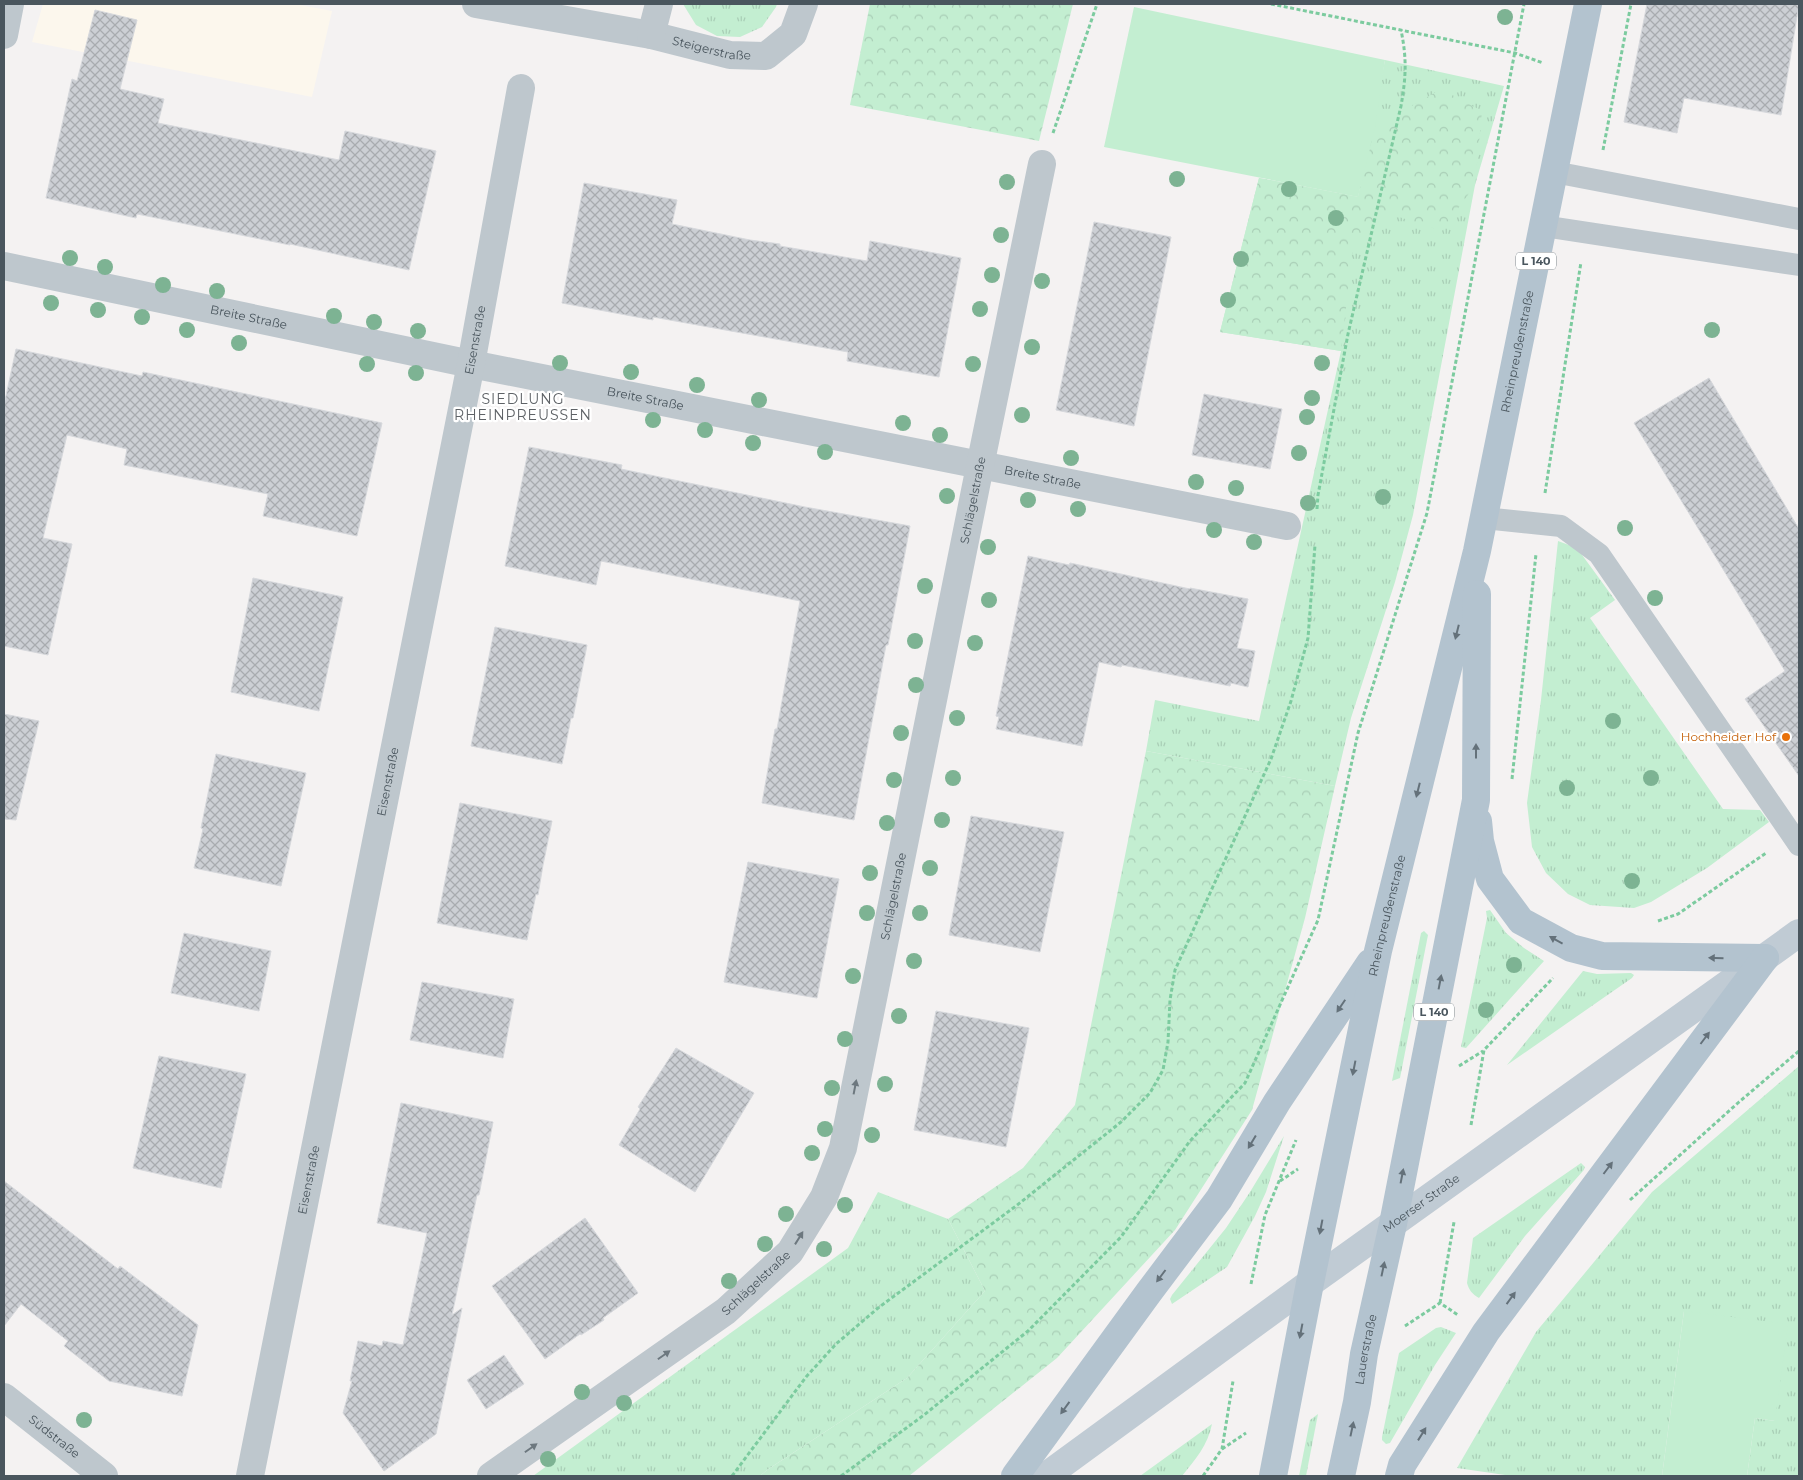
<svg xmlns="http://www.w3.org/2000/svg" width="1803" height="1480" viewBox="0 0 1803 1480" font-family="Montserrat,sans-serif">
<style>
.commercial{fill:#fcf7ed}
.grass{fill:url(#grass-tufts)}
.forest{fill:url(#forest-crowns)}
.pitch{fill:#c3eed1}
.building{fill:url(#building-cross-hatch);stroke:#d6d8dc}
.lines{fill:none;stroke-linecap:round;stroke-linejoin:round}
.path{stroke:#7ccb9f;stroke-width:3;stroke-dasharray:4 2.5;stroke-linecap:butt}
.service{stroke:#bec7cd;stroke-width:22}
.minor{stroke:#bec7cd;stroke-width:28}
.secondary{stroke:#c0cbd4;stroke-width:28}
.primary{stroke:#b3c3cf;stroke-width:28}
.tree{fill:#7db393}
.oneway{fill:#64717a}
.oneway2{fill:#6d787f}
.food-dot{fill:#e8710a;stroke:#fff;stroke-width:2}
.labels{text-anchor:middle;stroke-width:4.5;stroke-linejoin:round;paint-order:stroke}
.shield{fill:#fff;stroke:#80898e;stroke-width:1}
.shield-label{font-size:11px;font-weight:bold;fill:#4a565e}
.street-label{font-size:12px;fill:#4a565e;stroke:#fff}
.food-label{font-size:12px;fill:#c56008;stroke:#fff;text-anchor:end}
.neighbourhood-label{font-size:14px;letter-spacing:1px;fill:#5e6266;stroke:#fff}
</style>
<defs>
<pattern id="grass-tufts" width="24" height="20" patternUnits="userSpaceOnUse" patternTransform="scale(1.25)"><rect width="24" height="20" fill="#c3eed1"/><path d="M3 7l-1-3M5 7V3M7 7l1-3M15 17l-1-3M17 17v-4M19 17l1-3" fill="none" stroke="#a9ceb6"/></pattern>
<pattern id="forest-crowns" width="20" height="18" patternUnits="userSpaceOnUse" patternTransform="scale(1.25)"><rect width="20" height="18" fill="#c3eed1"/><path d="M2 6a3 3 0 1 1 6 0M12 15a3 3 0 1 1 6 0" fill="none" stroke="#a9ceb6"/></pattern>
<pattern id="building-cross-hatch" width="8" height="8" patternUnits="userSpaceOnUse" patternTransform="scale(1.25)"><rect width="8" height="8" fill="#cccfd4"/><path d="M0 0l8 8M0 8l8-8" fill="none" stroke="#a8abaf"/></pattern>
</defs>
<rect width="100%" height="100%" fill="#f4f2f2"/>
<polygon class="commercial" points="43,4 295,4 332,11 312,97 32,42"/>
<g class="grass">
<polygon points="683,4 777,4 776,7 762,27 740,37 717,36 696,25"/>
<polygon points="1385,60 1504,86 1475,185 1413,515 1395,582 1351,718 1335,786 1146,751 1155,700 1259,721 1341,351 1220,332 1259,178 1358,197"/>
<polygon points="1558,541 1577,548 1615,600 1590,618 1723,809 1760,810 1769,822 1707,868 1651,902 1634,908 1590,905 1568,894 1546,873 1532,847 1527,803 1541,700"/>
<polygon points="1490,910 1506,933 1524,948 1544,961 1466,1048 1461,1047 1487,918 1486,911"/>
<polygon points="1424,931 1428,935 1400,1078 1392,1081 1421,933"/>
<polygon points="1583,971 1597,974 1631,973 1634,975 1632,978 1507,1065"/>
<polygon points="1799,1066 1799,1476 1747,1476 1755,1418 1775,1421 1684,1311 1662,1476 1512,1476 1457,1468 1536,1332 1652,1192"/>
<polygon points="1284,1136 1266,1192 1255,1216 1227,1267 1172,1304 1170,1299 1172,1295 1226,1228 1250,1192"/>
<path d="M1581,1163L1585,1167L1583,1171L1525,1236L1479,1298C1472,1294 1469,1290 1467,1283L1473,1238Z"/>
<polygon points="878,1192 948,1219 985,1291 907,1378 767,1470 760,1476 533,1476 848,1248"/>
<polygon points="1441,1327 1456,1333 1435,1365 1390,1443 1386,1444 1382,1440 1382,1437 1399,1353 1436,1328"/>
<polygon points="1318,1414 1306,1476 1299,1476 1310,1420"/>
<path d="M1212,1424C1208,1445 1195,1460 1182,1476H1140Z"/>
</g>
<g class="forest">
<polygon points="870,4 1073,4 1039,141 850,105"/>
<polygon points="1441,89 1482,111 1475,185 1442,231 1393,215 1353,247 1341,351 1220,332 1259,178 1358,197 1375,127"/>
<polygon points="1146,751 1335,786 1305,918 1252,1110 1175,1230 1057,1358 909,1476 760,1476 767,1470 907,1378 985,1291 948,1219 1023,1168 1075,1105"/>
</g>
<g class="pitch">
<polygon points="1134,7 1385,60 1375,127 1358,197 1104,147"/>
<polygon points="1684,1311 1788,1324 1775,1421 1755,1418 1747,1476 1662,1476"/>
</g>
<g class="building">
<polygon points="1647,4 1799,4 1781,115 1684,98 1677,133 1624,122"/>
<polygon points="95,10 137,20 120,89 164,99 158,123 339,160 345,131 436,151 409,270 290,244 290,245 137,214 136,218 46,198 72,79 77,81"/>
<polygon points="584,183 677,200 672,224 750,240 780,244 780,246 867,261 870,241 961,258 939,377 847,361 848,352 653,317 653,320 562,303"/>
<polygon points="1094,222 1171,237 1134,426 1056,410"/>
<polygon points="16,349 142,376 143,372 382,423 357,536 263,516 268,494 124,465 127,449 67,435 43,538 72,544 48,655 4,646 4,405"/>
<polygon points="1709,378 1799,529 1799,776 1745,699 1785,671 1634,423"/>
<polygon points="1204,394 1282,409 1270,469 1192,455"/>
<polygon points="529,447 622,465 621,469 805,507 910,526 888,645 886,645 854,820 762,803 775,729 777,729 800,601 601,561 596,585 505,566"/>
<polygon points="1028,556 1069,565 1070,563 1084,566 1190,589 1190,588 1248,599 1237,648 1255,651 1248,687 1231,683 1230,686 1122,665 1121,667 1099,662 1082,746 996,729 999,717 996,716"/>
<polygon points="253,578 343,597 319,711 231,692"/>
<polygon points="495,627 587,645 573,718 571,718 562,764 471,746"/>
<polygon points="4,714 39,721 16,820 4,819"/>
<polygon points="216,754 306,773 281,886 194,868 203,829 201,828"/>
<polygon points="460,803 552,821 543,865 538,895 536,894 527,940 437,923"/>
<polygon points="971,816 1064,832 1040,952 949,935"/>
<polygon points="748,862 839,879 817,998 724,982"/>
<polygon points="184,933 271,951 259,1011 171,993"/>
<polygon points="422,982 514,999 503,1058 410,1040"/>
<polygon points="936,1011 1029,1028 1006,1147 914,1130"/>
<polygon points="676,1048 754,1093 695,1192 619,1145 640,1109 638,1107"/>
<polygon points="159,1056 246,1074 221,1188 133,1168"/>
<polygon points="401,1103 493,1122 479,1195 477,1195 452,1315 462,1308 436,1434 384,1471 343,1413 352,1381 350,1381 358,1341 382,1346 383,1341 403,1345 427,1233 377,1223"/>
<polygon points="4,1181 118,1269 120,1266 198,1325 182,1396 109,1381 64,1346 68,1341 21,1304 4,1326"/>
<polygon points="585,1218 638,1293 603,1318 604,1320 581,1335 580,1334 545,1359 492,1286"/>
<polygon points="504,1355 524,1384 486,1409 467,1380"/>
</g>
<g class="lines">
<g class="path">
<polyline points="1271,4 1515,53 1543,63"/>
<polyline points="1053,133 1097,4"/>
<polyline points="1603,150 1631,4"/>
<polyline points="1545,493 1581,262"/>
<path d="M1317,509L1318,495L1348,334L1401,106C1406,77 1407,59 1401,30"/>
<polyline points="1512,779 1536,554"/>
<polyline points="1658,921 1678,914 1766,853"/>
<polyline points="1459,1066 1483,1051"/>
<polyline points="1471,1125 1484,1050 1553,978"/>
<polyline points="1280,1181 1298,1169"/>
<polyline points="1630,1200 1739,1102 1799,1051"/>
<polyline points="1251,1284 1265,1215 1296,1140"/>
<polyline points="1440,1303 1454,1222"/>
<polyline points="1405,1326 1440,1303 1458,1315"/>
<polyline points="1222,1449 1246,1433"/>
<polyline points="732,1476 806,1377 836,1344 878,1308 1016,1206 1121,1122 1150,1093 1163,1070 1168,1042 1170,1000 1175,970 1271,759 1291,701 1308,638 1315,545"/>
<polyline points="841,1476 924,1415 1028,1331 1121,1237 1190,1141 1245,1083 1318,920 1358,733 1427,513 1524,4"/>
<polyline points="1203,1476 1222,1449 1233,1381"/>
</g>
<g class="service">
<polyline points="1554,172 1799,219"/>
<polyline points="1543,226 1799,265"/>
<polyline points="1484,518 1561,526 1599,554 1799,845"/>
</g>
<g class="minor">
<path id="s1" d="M476,4L651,35L730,55L766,56L793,34L804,4"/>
<polyline points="4,35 10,4"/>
<polyline points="651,35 659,4"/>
<path id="s2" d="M4,266L471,364L1287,526"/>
<path id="s3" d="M4,1397L104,1476"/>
<path id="s4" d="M250,1476L471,364L521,88"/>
<path id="s5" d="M491,1476L726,1311L790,1252L824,1197L843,1148L980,466L1042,164"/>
</g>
<path class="secondary" id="s6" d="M1046,1476L1310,1283L1799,933"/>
<g class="primary">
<polyline points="1478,821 1480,841 1490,879 1521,921 1571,948 1602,956 1765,958"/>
<polyline points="1015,1476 1149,1292 1219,1199 1277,1102 1370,963"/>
<path id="s7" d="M1273,1476L1310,1283L1378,951L1477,551L1588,4"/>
<path id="s8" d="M1341,1476L1357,1402L1364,1354L1393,1224L1476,800L1477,594"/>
<polyline points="1399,1476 1402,1465 1486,1332 1765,958"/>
</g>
</g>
<g class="tree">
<circle cx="1505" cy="17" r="8"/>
<circle cx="1177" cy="179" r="8"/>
<circle cx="1007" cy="182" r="8"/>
<circle cx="1289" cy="189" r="8"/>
<circle cx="1336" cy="218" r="8"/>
<circle cx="1001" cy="235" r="8"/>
<circle cx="70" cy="258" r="8"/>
<circle cx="1241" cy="259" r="8"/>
<circle cx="105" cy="267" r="8"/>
<circle cx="992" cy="275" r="8"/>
<circle cx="1042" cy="281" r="8"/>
<circle cx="163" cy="285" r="8"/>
<circle cx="217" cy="291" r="8"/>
<circle cx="1228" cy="300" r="8"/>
<circle cx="51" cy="303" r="8"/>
<circle cx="980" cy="309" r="8"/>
<circle cx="98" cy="310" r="8"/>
<circle cx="334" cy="316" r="8"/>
<circle cx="142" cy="317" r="8"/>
<circle cx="374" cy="322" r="8"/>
<circle cx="187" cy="330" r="8"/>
<circle cx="1712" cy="330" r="8"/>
<circle cx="418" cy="331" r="8"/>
<circle cx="239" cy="343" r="8"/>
<circle cx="1032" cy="347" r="8"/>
<circle cx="560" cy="363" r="8"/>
<circle cx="1322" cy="363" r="8"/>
<circle cx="367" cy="364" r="8"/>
<circle cx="973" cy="364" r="8"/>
<circle cx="631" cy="372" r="8"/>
<circle cx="416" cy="373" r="8"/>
<circle cx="697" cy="385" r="8"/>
<circle cx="1312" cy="398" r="8"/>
<circle cx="759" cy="400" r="8"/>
<circle cx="1022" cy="415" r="8"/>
<circle cx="1307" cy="417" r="8"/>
<circle cx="653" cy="420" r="8"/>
<circle cx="903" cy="423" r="8"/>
<circle cx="705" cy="430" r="8"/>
<circle cx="940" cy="435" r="8"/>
<circle cx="753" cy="443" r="8"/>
<circle cx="825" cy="452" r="8"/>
<circle cx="1299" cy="453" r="8"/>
<circle cx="1071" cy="458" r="8"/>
<circle cx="1196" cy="482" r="8"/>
<circle cx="1236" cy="488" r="8"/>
<circle cx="947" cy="496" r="8"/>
<circle cx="1383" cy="497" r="8"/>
<circle cx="1028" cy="500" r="8"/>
<circle cx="1308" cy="503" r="8"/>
<circle cx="1078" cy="509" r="8"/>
<circle cx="1625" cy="528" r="8"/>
<circle cx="1214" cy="530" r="8"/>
<circle cx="1254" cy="542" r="8"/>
<circle cx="988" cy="547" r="8"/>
<circle cx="925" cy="586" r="8"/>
<circle cx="1655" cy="598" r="8"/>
<circle cx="989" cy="600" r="8"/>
<circle cx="915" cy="641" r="8"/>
<circle cx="975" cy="643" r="8"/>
<circle cx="916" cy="685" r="8"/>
<circle cx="957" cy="718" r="8"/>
<circle cx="1613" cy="721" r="8"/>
<circle cx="901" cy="733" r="8"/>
<circle cx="953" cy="778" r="8"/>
<circle cx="1651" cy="778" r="8"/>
<circle cx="894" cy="780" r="8"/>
<circle cx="1567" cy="788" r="8"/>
<circle cx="942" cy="820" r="8"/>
<circle cx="887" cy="823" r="8"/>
<circle cx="930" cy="868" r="8"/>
<circle cx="870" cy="873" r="8"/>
<circle cx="1632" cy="881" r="8"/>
<circle cx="867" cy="913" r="8"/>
<circle cx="920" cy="913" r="8"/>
<circle cx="914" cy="961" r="8"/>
<circle cx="1514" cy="965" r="8"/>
<circle cx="853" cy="976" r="8"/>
<circle cx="1486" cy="1010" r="8"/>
<circle cx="899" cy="1016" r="8"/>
<circle cx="845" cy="1039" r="8"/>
<circle cx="885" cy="1084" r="8"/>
<circle cx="832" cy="1088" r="8"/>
<circle cx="825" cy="1129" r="8"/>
<circle cx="872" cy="1135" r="8"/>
<circle cx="812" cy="1153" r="8"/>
<circle cx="845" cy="1205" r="8"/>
<circle cx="786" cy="1214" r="8"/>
<circle cx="765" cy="1244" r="8"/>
<circle cx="824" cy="1249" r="8"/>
<circle cx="729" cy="1281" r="8"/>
<circle cx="582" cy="1392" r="8"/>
<circle cx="624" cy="1403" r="8"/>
<circle cx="84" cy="1420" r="8"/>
<circle cx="548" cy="1459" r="8"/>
</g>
<defs><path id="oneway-solid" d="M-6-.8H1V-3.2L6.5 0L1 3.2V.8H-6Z" transform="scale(1.25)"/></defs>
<g class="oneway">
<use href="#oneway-solid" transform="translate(1457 632) rotate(104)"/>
<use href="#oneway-solid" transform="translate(1476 751) rotate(-90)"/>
<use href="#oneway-solid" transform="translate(1418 790) rotate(104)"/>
<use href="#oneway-solid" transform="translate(1556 940) rotate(-151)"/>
<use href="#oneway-solid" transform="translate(1716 958) rotate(-179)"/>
<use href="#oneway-solid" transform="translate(1440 982) rotate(-79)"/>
<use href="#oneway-solid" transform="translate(1341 1006) rotate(124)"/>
<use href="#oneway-solid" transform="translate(1705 1038) rotate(-53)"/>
<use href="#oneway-solid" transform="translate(1354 1068) rotate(101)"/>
<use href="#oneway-solid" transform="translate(1252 1142) rotate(121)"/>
<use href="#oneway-solid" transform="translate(1608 1168) rotate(-53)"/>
<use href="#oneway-solid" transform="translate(1402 1176) rotate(-79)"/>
<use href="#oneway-solid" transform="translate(1321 1227) rotate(101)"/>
<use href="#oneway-solid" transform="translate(1383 1269) rotate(-78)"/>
<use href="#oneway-solid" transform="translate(1161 1276) rotate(127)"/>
<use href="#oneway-solid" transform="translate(1511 1298) rotate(-54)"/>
<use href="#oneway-solid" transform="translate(1301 1331) rotate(101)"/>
<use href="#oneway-solid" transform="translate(1065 1408) rotate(126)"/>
<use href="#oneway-solid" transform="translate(1352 1429) rotate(-78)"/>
<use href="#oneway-solid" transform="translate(1422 1434) rotate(-58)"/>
</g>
<g class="oneway2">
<use href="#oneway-solid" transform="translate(855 1087) rotate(-79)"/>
<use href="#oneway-solid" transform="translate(799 1238) rotate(-58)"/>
<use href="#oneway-solid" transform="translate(664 1355) rotate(-35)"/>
<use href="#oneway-solid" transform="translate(531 1448) rotate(-35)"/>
</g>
<circle class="food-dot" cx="1786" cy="737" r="5"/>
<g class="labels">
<g class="shield">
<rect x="1516" y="252.5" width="40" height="17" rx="4"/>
<rect x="1414" y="1003.5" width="40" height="17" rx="4"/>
</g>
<g class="shield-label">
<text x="1536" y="265">L 140</text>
<text x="1434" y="1016">L 140</text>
</g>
<g class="street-label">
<text dy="4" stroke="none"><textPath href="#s1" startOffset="240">Steigerstraße</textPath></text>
<text dy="4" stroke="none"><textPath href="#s2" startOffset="250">Breite Straße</textPath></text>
<text dy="4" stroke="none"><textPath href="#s4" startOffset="1158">Eisenstraße</textPath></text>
<text dy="4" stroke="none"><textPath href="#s7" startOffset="1151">Rheinpreußenstraße</textPath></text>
<text dy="4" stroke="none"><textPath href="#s2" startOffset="655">Breite Straße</textPath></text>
<text dy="4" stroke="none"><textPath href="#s2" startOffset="1060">Breite Straße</textPath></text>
<text dy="4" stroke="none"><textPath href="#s5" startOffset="1152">Schlägelstraße</textPath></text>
<text dy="4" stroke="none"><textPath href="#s4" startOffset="708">Eisenstraße</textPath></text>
<text dy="4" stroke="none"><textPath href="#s5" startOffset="748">Schlägelstraße</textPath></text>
<text dy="4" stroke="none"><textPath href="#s7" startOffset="572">Rheinpreußenstraße</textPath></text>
<text dy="4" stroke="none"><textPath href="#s4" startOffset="302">Eisenstraße</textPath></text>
<text dy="4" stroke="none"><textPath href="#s6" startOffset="464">Moerser Straße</textPath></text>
<text dy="4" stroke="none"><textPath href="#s5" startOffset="328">Schlägelstraße</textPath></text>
<text dy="4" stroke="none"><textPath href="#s8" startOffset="129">Lauerstraße</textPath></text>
<text dy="4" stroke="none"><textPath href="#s3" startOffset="64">Südstraße</textPath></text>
</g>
<g class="food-label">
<text x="1776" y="741">Hochheider Hof</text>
</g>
<g class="neighbourhood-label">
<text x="523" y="404">SIEDLUNG<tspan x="523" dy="16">RHEINPREUSSEN</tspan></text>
</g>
</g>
<rect width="1803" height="1480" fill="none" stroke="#4a565e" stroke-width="10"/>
</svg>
